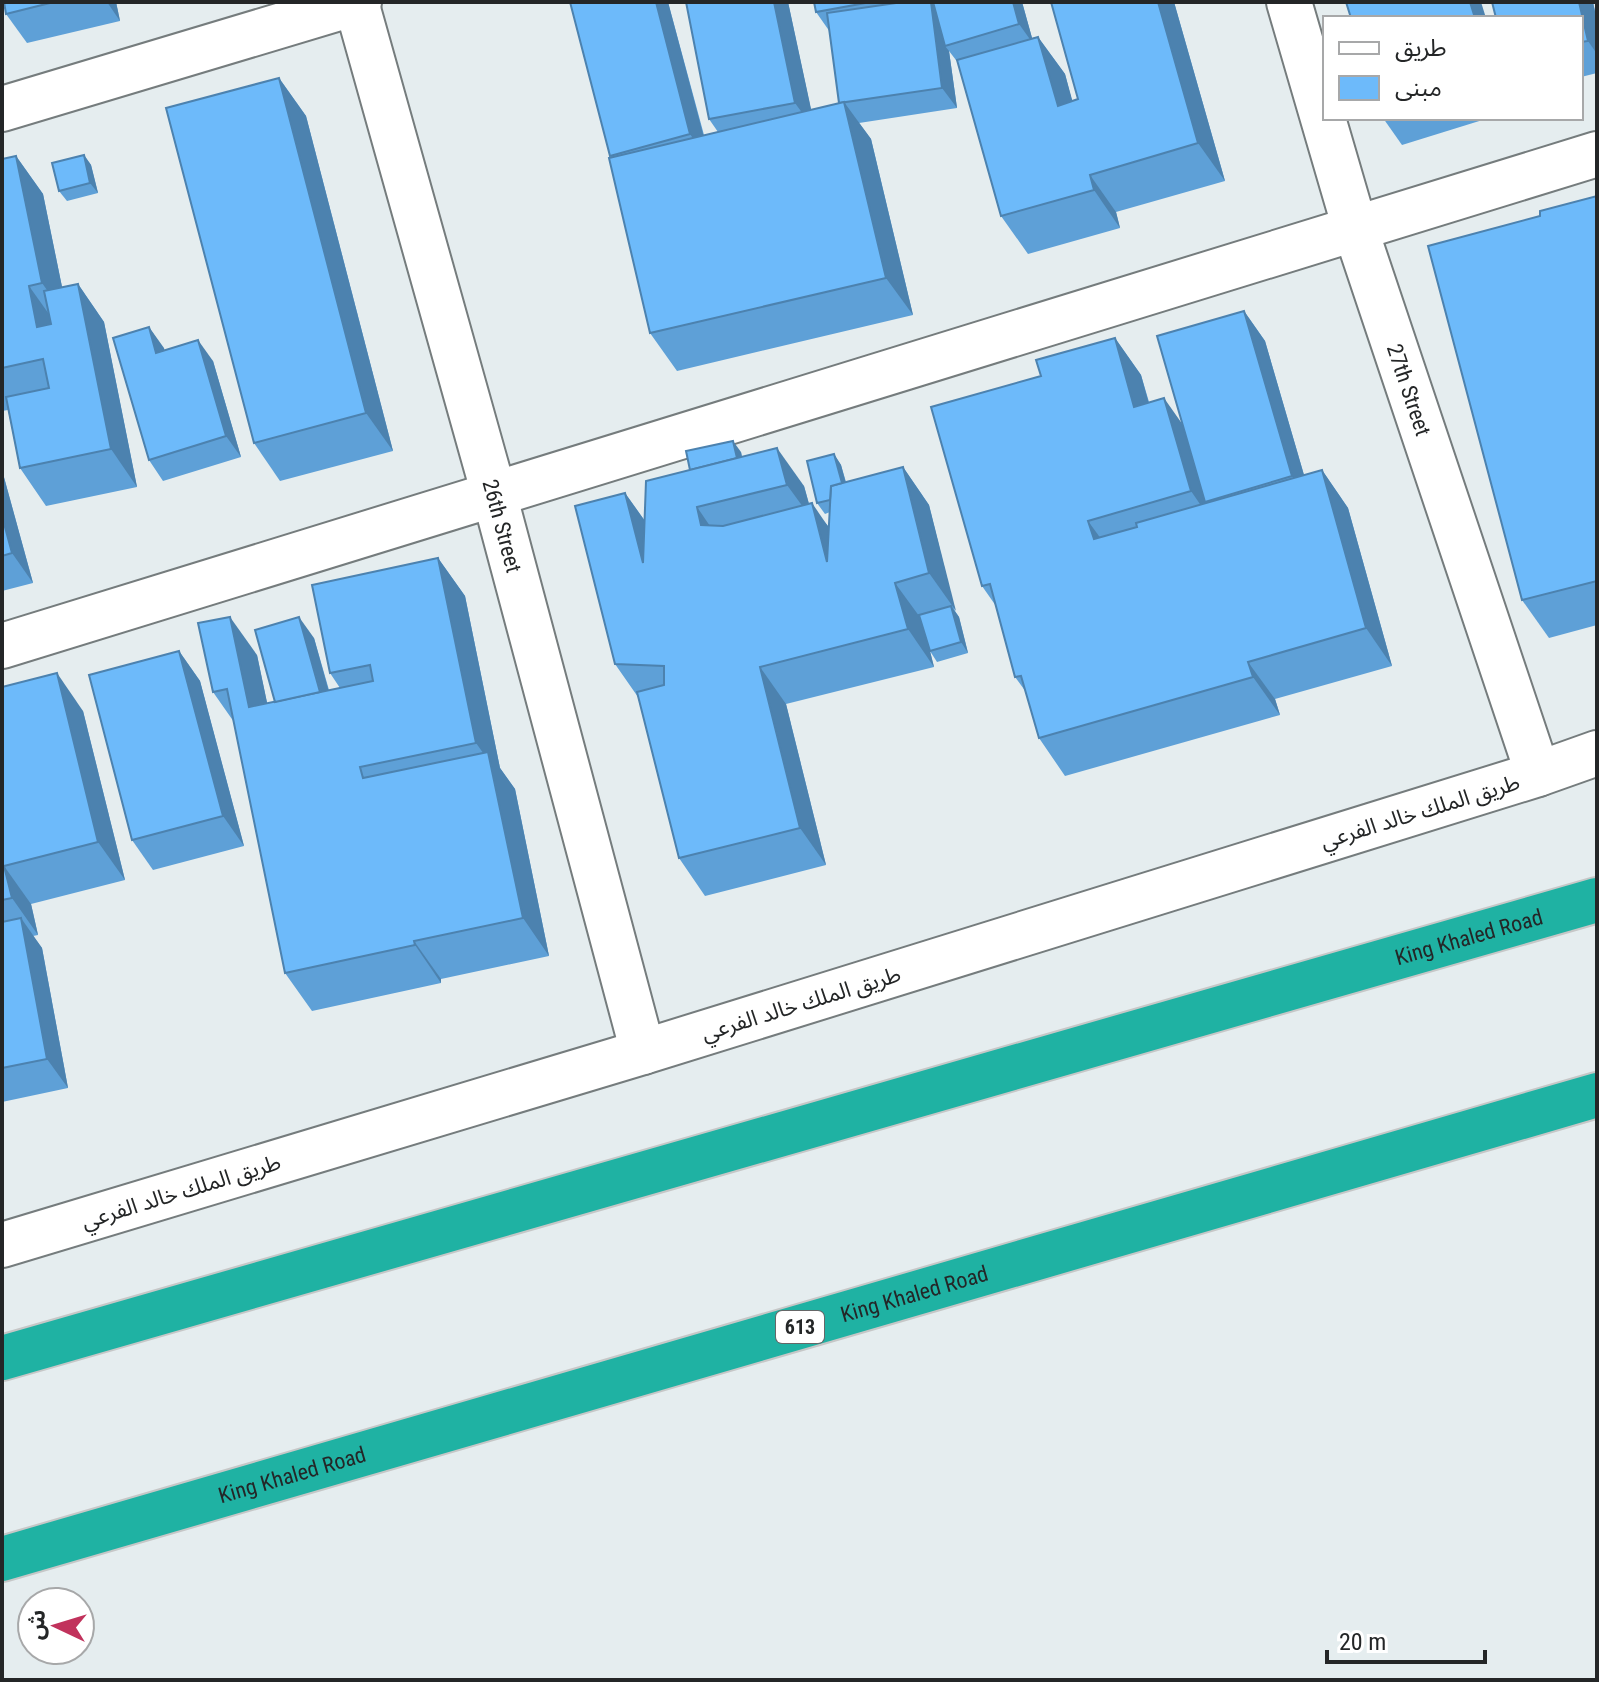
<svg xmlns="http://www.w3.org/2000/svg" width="1599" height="1682" viewBox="0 0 1599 1682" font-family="'Roboto Condensed','Noto Sans Arabic',sans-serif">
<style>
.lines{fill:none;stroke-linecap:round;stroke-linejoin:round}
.street-casing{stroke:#757c7d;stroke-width:48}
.highway-casing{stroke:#c6c7c7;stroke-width:48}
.street{stroke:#fff;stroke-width:44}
.highway{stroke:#1fb2a3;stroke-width:44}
.wall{fill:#5ea0d7}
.shaded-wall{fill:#4c82af}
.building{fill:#6dbafa;stroke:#4c82af;stroke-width:2}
.labels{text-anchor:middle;stroke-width:6;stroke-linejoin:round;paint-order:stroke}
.shield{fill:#fff;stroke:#666768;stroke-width:2}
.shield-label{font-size:20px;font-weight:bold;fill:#242627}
.street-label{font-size:22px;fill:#242627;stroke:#fff}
</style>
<rect width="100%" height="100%" fill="#e5edef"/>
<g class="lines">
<g class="street-casing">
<g id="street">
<path id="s1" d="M356,2L494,494L643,1052"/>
<path id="s2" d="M1289,2L1355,228L1538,774"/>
<polyline points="2,109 359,2"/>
<polyline points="2,646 1597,154"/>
<polyline points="2,1245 643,1052 1538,774 1597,753"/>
</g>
</g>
<g class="highway-casing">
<g id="highway">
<path id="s3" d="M2,1358L1597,900"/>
<path id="s4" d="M2,1559L1597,1095"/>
</g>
</g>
<use href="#street" class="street"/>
<use href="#highway" class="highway"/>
</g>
<g class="wall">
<polygon points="4,2 116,2 120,21 27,43 6,14"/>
<polygon points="570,2 668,2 704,135 718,132 709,119 788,2 811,110 839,103 830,32 816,12 814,2 1022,2 1032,38 1038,37 1065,74 1072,101 1078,99 1174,2 1225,181 1116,212 1120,228 1028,254 1001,216 959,64 949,51 957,108 859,123 871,139 913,315 677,371 650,333 611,157"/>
<polygon points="1593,2 1597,21 1597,73 1581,77 1581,18"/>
<polygon points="279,78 306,116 393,451 280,481 254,443"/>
<polygon points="1383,118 1489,118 1402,145"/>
<polygon points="84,155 91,165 98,193 67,201 59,191"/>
<polygon points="16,156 43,194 62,287 78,284 104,322 137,487 46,506 20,468 8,410 2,411 2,159"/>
<polygon points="1597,196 1597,625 1549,638 1522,600 1540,216"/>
<polygon points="1244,311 1265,341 1304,475 1322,470 1348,508 1392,666 1275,699 1280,715 1065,776 1039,738 1026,692 1015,677 996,606 982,586 1041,376 1115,338 1141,375 1149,402 1182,424"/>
<polygon points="149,327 164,350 213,361 241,457 163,481 149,460"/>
<polygon points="741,452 742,457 804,486 809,504 829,527 830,512 825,514 817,503 834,454 841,465 846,482 903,467 929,505 955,611 959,617 968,653 937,662 930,651 934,667 786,704 826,865 705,896 679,858 638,697 615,664 625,493 645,521 690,470"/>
<polygon points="2,470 33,583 2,591"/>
<polygon points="438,558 465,596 500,768 515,789 549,956 441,979 441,983 312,1011 285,973 234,722 213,692 257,655 267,703 275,702 314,638 329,690 340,688 330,673"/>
<polygon points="179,651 200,681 244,846 153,870 132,840"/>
<polygon points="2,687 83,711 125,880 31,904 38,935 33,936 42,948 68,1088 2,1102"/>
</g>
<g class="shaded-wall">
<polygon points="107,2 116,2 120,21"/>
<polygon points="656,2 668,2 711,164 690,134"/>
<polygon points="774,2 788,2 816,132 795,103"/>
<polygon points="931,2 933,2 945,46 949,51 957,108 942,88"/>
<polygon points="1013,2 1022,2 1034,45 1019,24"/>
<polygon points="1158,2 1174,2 1225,181 1198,143"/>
<polygon points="1470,2 1481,2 1486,18 1475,18"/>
<polygon points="1579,2 1593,2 1597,21 1597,54 1588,41"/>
<polygon points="1038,37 1065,74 1084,143 1058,106"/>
<polygon points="279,78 306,116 393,451 366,413"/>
<polygon points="844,102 871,139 913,315 886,278"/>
<polygon points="84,155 91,165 98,193 90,183"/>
<polygon points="16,156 43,194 69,321 42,283"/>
<polygon points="1090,175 1116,212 1120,228 1094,190"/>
<polygon points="78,284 104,322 137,487 111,449"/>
<polygon points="29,286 56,324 37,327"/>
<polygon points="1244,311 1265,341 1313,506 1292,476"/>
<polygon points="149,327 164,348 171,374 156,353"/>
<polygon points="1115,338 1141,375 1160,444 1134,407"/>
<polygon points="198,340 213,361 241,457 226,436"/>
<polygon points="1164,398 1190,435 1205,502 1213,513 1217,529 1191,491"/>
<polygon points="733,441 741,452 747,483 740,473"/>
<polygon points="777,448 804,486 814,522 787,485"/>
<polygon points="834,454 841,465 852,506 845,496"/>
<polygon points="903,467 929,505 956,611 929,573"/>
<polygon points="2,470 33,583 12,553 2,516"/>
<polygon points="1322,470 1348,508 1392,666 1366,628"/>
<polygon points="625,493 652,531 643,563"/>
<polygon points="812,503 838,541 827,562"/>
<polygon points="697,507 723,545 701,525"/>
<polygon points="1088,521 1115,558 1094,539"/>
<polygon points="438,558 465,596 500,768 515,789 549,956 523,918 491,764 476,743"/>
<polygon points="895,583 922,620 934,667 908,629"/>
<polygon points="951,606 959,617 968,653 961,642"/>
<polygon points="230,617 257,655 276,745 249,707"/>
<polygon points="299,617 314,638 335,714 321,693"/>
<polygon points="179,651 200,681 244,846 223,816"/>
<polygon points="1248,662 1275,699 1280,715 1253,677"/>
<polygon points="760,667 786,704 826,865 800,828"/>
<polygon points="57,673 83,711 125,880 98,842"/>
<polygon points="4,866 31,904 38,935 12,898"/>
<polygon points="21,918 42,948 68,1088 47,1059"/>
<polygon points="414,941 441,979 441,983 415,945"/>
</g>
<g class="building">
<polygon points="4,2 54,2 6,14"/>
<polygon points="570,2 656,2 690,134 610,156"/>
<polygon points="686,2 774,2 795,103 709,119"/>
<polygon points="814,2 871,2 816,12"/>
<polygon points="903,2 931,2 942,88 839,103 827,13"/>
<polygon points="933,2 1013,2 1019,24 945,46"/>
<polygon points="1051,2 1158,2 1198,143 1090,175 1094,190 1001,216 957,60 1038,37 1058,106 1078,99"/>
<polygon points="1346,2 1470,2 1475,18 1351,18"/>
<polygon points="1492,2 1579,2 1588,41 1581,42 1581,18 1496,18"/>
<polygon points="279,78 366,413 254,443 166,108"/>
<polygon points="844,102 886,278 650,333 609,158"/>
<polygon points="84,155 90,183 59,191 52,163"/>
<polygon points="16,156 42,283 29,286 37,327 51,324 44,291 78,284 111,449 20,468 6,397 49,388 43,359 2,368 2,159"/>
<polygon points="1597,196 1597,581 1522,600 1428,246 1540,216 1540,211"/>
<polygon points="1244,311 1292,476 1205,502 1157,336"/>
<polygon points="149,327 156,353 198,340 226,436 149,460 113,338"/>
<polygon points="1115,338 1134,407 1164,398 1191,491 1088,521 1094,539 1137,527 1136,523 1322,470 1366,628 1248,662 1253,677 1039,738 1021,676 1015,677 990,584 982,586 931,407 1041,376 1036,360"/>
<polygon points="733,441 737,458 690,470 686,451"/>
<polygon points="777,448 787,485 697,507 701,525 723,526 812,503 827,562 831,486 903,467 929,573 895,583 908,629 760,667 800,828 679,858 637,692 664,685 664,666 615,664 575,506 625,493 643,563 646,481"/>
<polygon points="834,454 842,483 831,486 830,500 817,503 807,461"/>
<polygon points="2,516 12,553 2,556"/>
<polygon points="438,558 476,743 360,767 363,778 488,752 523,918 414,941 415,945 285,973 227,689 213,692 198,623 230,617 249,707 373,681 370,665 330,673 312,585"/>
<polygon points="951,606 961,642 930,651 919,615"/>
<polygon points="299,617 320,692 275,702 255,630"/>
<polygon points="179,651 223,816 132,840 89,675"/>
<polygon points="57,673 98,842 4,866 12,898 2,900 2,687"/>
<polygon points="21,918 47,1059 2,1068 2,922"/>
</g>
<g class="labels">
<rect class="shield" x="776" y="1311" width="48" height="32" rx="6"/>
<g class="shield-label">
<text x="800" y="1334">613</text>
</g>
<g class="street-label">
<text dy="8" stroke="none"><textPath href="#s2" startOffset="406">27th Street</textPath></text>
<text dy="8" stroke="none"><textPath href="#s1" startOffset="544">26th Street</textPath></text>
<text transform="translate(1420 811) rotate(-17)" y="8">طريق الملك خالد الفرعي</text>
<text dy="8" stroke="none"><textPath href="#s3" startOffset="1526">King Khaled Road</textPath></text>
<text transform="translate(801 1003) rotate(-17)" y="8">طريق الملك خالد الفرعي</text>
<text transform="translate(181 1191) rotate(-17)" y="8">طريق الملك خالد الفرعي</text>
<text dy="8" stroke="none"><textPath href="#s4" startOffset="950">King Khaled Road</textPath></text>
<text dy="8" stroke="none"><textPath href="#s4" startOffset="302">King Khaled Road</textPath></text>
</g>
</g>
<rect width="1599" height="1682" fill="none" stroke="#242627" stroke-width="8"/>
<rect x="1323" y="16" width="260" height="104" fill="#ffffff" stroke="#a7a8a9" stroke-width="2"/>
<rect x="1339" y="42" width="40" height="12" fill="#ffffff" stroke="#a7a8a9" stroke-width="2"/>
<text x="1395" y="56" font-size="24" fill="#242627">طريق</text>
<rect x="1339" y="76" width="40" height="24" fill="#6dbafa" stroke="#a7a8a9" stroke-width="2"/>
<text x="1395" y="96" font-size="24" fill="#242627">مبنى</text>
<g transform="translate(56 1626) rotate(274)"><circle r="38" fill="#ffffff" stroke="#a7a8a9" stroke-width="2"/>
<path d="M0-6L14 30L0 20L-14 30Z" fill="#c1325c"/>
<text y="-12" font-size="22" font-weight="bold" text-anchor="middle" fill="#242627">ش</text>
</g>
<path d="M1327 1650v12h158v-12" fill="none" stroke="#242627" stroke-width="4"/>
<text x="1339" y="1650" font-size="24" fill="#242627" stroke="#ffffff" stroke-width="6" paint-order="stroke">20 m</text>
</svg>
